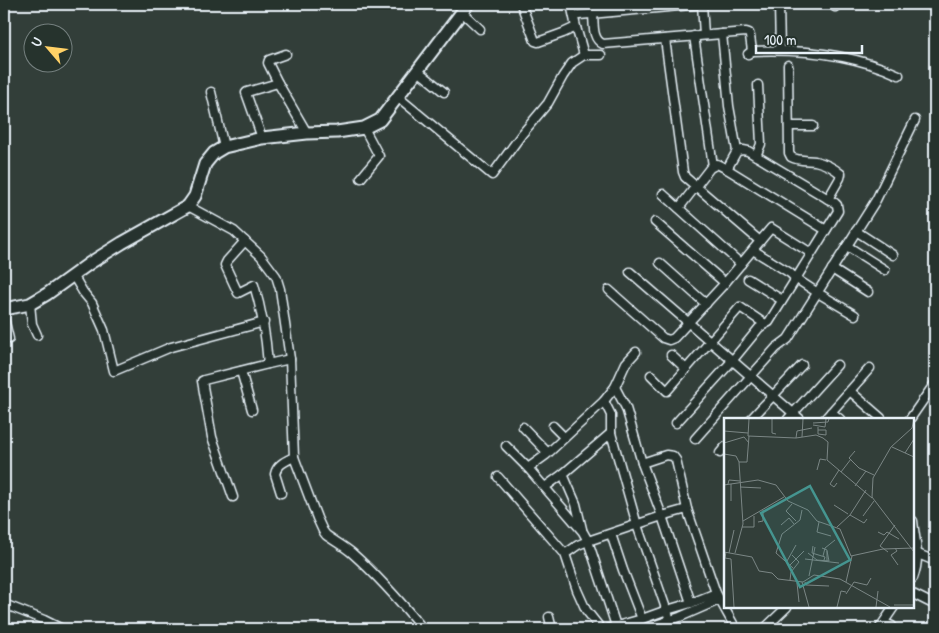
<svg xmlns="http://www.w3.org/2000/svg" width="939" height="633" viewBox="0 0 939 633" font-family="'Patrick Hand',sans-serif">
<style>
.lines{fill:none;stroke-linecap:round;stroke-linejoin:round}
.street-casing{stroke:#e8f1f8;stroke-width:11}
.secondary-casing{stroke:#e8f1f8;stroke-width:15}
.street{stroke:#26332d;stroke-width:8}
.secondary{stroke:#26332d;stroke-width:11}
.inset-road{fill:none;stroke:#7b8685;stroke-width:1}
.view{fill:#459590;fill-opacity:0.15;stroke:#459590;stroke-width:2.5}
.inset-edge{fill:none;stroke:#e8f1f8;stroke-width:2.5}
</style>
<rect width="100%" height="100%" fill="#323e39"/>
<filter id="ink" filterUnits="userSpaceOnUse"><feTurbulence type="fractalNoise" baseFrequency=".02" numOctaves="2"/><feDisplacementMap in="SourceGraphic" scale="10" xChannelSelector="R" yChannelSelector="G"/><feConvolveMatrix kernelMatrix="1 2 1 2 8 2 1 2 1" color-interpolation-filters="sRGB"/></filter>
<g filter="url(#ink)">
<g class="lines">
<g class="street-casing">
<g id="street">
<polyline points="521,4 535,41 538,42 563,33 576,27 571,4"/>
<polyline points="702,4 704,35"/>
<polyline points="779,4 780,50"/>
<polyline points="835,7 836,4"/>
<polyline points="462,12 480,29"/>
<path d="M593,14C594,25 592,39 603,44L746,32L749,33L750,36L752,51L748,54"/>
<polyline points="579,15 702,4"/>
<polyline points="576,27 584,55"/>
<polyline points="722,34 729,106 737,151"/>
<polyline points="694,36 713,166"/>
<polyline points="665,39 683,172 685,177 760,241"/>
<path d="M752,51C802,49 853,54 899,75"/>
<polyline points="286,54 269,60 268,63 278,83 307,133"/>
<path d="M788,65L789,153L791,157C798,161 807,160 815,161C824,163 834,168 841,174L840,178L828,199"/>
<polyline points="417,70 444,92"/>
<polyline points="211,92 224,147"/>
<polyline points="398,97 492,175 522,134 548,103 563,76 572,63 584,55 601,55"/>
<polyline points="789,126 813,126"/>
<polyline points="262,138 246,93 247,92 278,83"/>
<polyline points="756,156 761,144 758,85"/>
<polyline points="361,178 379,156 364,128"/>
<polyline points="663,194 741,264"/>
<path d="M188,206L234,231L261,256L276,276L280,289L290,359L294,457L317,518L323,531L326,535C334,541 344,546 352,553C378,576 401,602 423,629"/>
<polyline points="679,208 710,168 717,164 727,169 826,230"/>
<polyline points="655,222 725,283"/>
<polyline points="856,231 893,255"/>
<path d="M245,241L227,261L225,265L238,293L254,285C262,311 266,336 268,364"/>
<polyline points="847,246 885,270"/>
<polyline points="753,250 790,273 795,278 818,293 855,315"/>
<polyline points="660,263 706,304"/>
<polyline points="832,269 868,292"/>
<polyline points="630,272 800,419"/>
<polyline points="73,275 83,292 92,303 104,330 114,371 171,347 264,322"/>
<polyline points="748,279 782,300"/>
<polyline points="609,290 663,338 669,340 674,338 725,283 771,228 811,253"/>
<polyline points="30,304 32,324 37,335"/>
<polyline points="4,318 9,339"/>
<polyline points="671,355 686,369"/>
<polyline points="241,371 252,410"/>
<polyline points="651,375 667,391 740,307 765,324 769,322 838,211 837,205 835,203 748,151 743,150 737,151 727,169"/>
<polyline points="615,387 626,408 642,463 662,516 691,603"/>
<polyline points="850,391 881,418"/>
<polyline points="604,401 611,415 611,433 637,525 670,620"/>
<polyline points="831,412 840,419"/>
<polyline points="751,419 802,365"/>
<polyline points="788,419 837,365"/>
<polyline points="825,419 870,368"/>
<polyline points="910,419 935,383"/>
<polyline points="676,423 732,361 759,328 765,324"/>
<polyline points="553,426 564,437"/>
<polyline points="523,427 548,453"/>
<polyline points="695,439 776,348 788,339 876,200 915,120"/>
<polyline points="506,446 528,468 583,532 588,541 616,626"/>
<polyline points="720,453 725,447"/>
<polyline points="642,463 666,455 673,456 676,460 687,509"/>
<polyline points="528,468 546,455 604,401 615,387 626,363 636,352"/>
<polyline points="563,474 576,504 582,529"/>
<polyline points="498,477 565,554"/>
<polyline points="545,487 563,474 611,433"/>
<path d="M281,493L275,474C277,464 286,461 294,457"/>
<polyline points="233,497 212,437 202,381 204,380 268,364 290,359"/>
<path d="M913,521C915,542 921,557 913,578"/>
<polyline points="611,534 623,570 642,619"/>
<polyline points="918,554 935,561"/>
<polyline points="913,594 935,605"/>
<polyline points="4,604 44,620 62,629"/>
<polyline points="549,617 552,629"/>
<polyline points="884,623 892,626 893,629"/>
<polyline points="601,629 586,610 577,590 565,554 578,545 588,541 662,516 687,509 716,593 736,629"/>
<polyline points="606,629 642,619 667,610 691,603 716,593"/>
<polyline points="643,629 680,617 719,600"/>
<polyline points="764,629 787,607"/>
<polyline points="879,629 894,607"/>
</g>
</g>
<g class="secondary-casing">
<polyline id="secondary" points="4,309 30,304 47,294 90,263 122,243 188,206 195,196 205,164 214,153 224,147 262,138 307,133 337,132 364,128 380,120 468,4"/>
</g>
<use href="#street" class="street"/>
<use href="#secondary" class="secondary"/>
</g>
</g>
<g transform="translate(724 418)">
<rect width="190" height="190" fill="#323e39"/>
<path class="inset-road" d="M25,1L24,18L72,20L92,17L99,20L104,24L103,42L148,80M48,1V15L52,16M190,1L188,10L167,29L149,60L148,79L190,134M89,5L104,4L105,1M89,7L101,9L102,1M94,12H102V17L94,16V9M0,13L24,15M78,19L79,1M72,20L73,13L88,10M0,25L20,19L25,25M168,29L190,39M131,33L125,40L135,50L150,57M181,35L190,21M0,36L12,38L15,44H23L25,18M93,52L96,41L102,42M117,54L127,41M113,65L110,69L106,66L115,52M4,66L5,62L16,63M7,66V83M0,67L34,62L52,67L64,83L84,92L93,103L116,111L127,138L159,131L190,130M131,68L142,53M16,69L37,70M68,86L62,93L72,103M110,87L124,96M126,97L140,105L143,101M139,98L150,83M19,103L60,79M34,104L39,103V92M95,104L93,114L107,118M57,107L65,100L70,106M18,109H30V98M113,109L126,97L142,72M154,114L160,117L163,114L175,121M89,128L88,135L101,139L100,142M98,130L103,132V143M171,130L173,133L167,137L174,147M0,134L28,139L35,153L48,155L54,161L79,164L90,157L116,161L166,189M2,134L1,140L7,141L10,189M164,134L156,128L171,107M5,135L10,112M11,135L19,106L15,44M84,135L93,142L105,143L103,133M99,138L101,130L111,122M81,141L115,145M63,143L72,127M66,147L80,133M69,150L52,135L58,116L76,102L78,92M85,158L91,129M66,162L67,154L75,144L68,137M78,164L85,189M81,164L82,167L105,168M122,164L128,138M73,165L75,184M122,176L130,164L143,167L147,160M170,187H190M113,189L117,173L122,174M152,189L154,173"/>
<path class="view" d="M86,68L126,142L76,169L37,95Z"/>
<rect width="190" height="190" class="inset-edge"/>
</g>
<rect width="939" height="633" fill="none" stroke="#26332d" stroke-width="20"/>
<rect x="10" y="10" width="919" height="613" fill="none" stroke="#e8f1f8" stroke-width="2" filter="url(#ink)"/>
<g transform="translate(48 48) rotate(298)"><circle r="24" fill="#26332d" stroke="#747f7e"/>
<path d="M0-4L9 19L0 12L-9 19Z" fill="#ffd166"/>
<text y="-8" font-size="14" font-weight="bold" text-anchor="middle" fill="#e8f1f8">U</text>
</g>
<path d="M756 45v8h106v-8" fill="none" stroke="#e8f1f8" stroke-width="2.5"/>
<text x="764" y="45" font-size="15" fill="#e8f1f8" stroke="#26332d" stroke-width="4" paint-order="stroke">100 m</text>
</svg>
